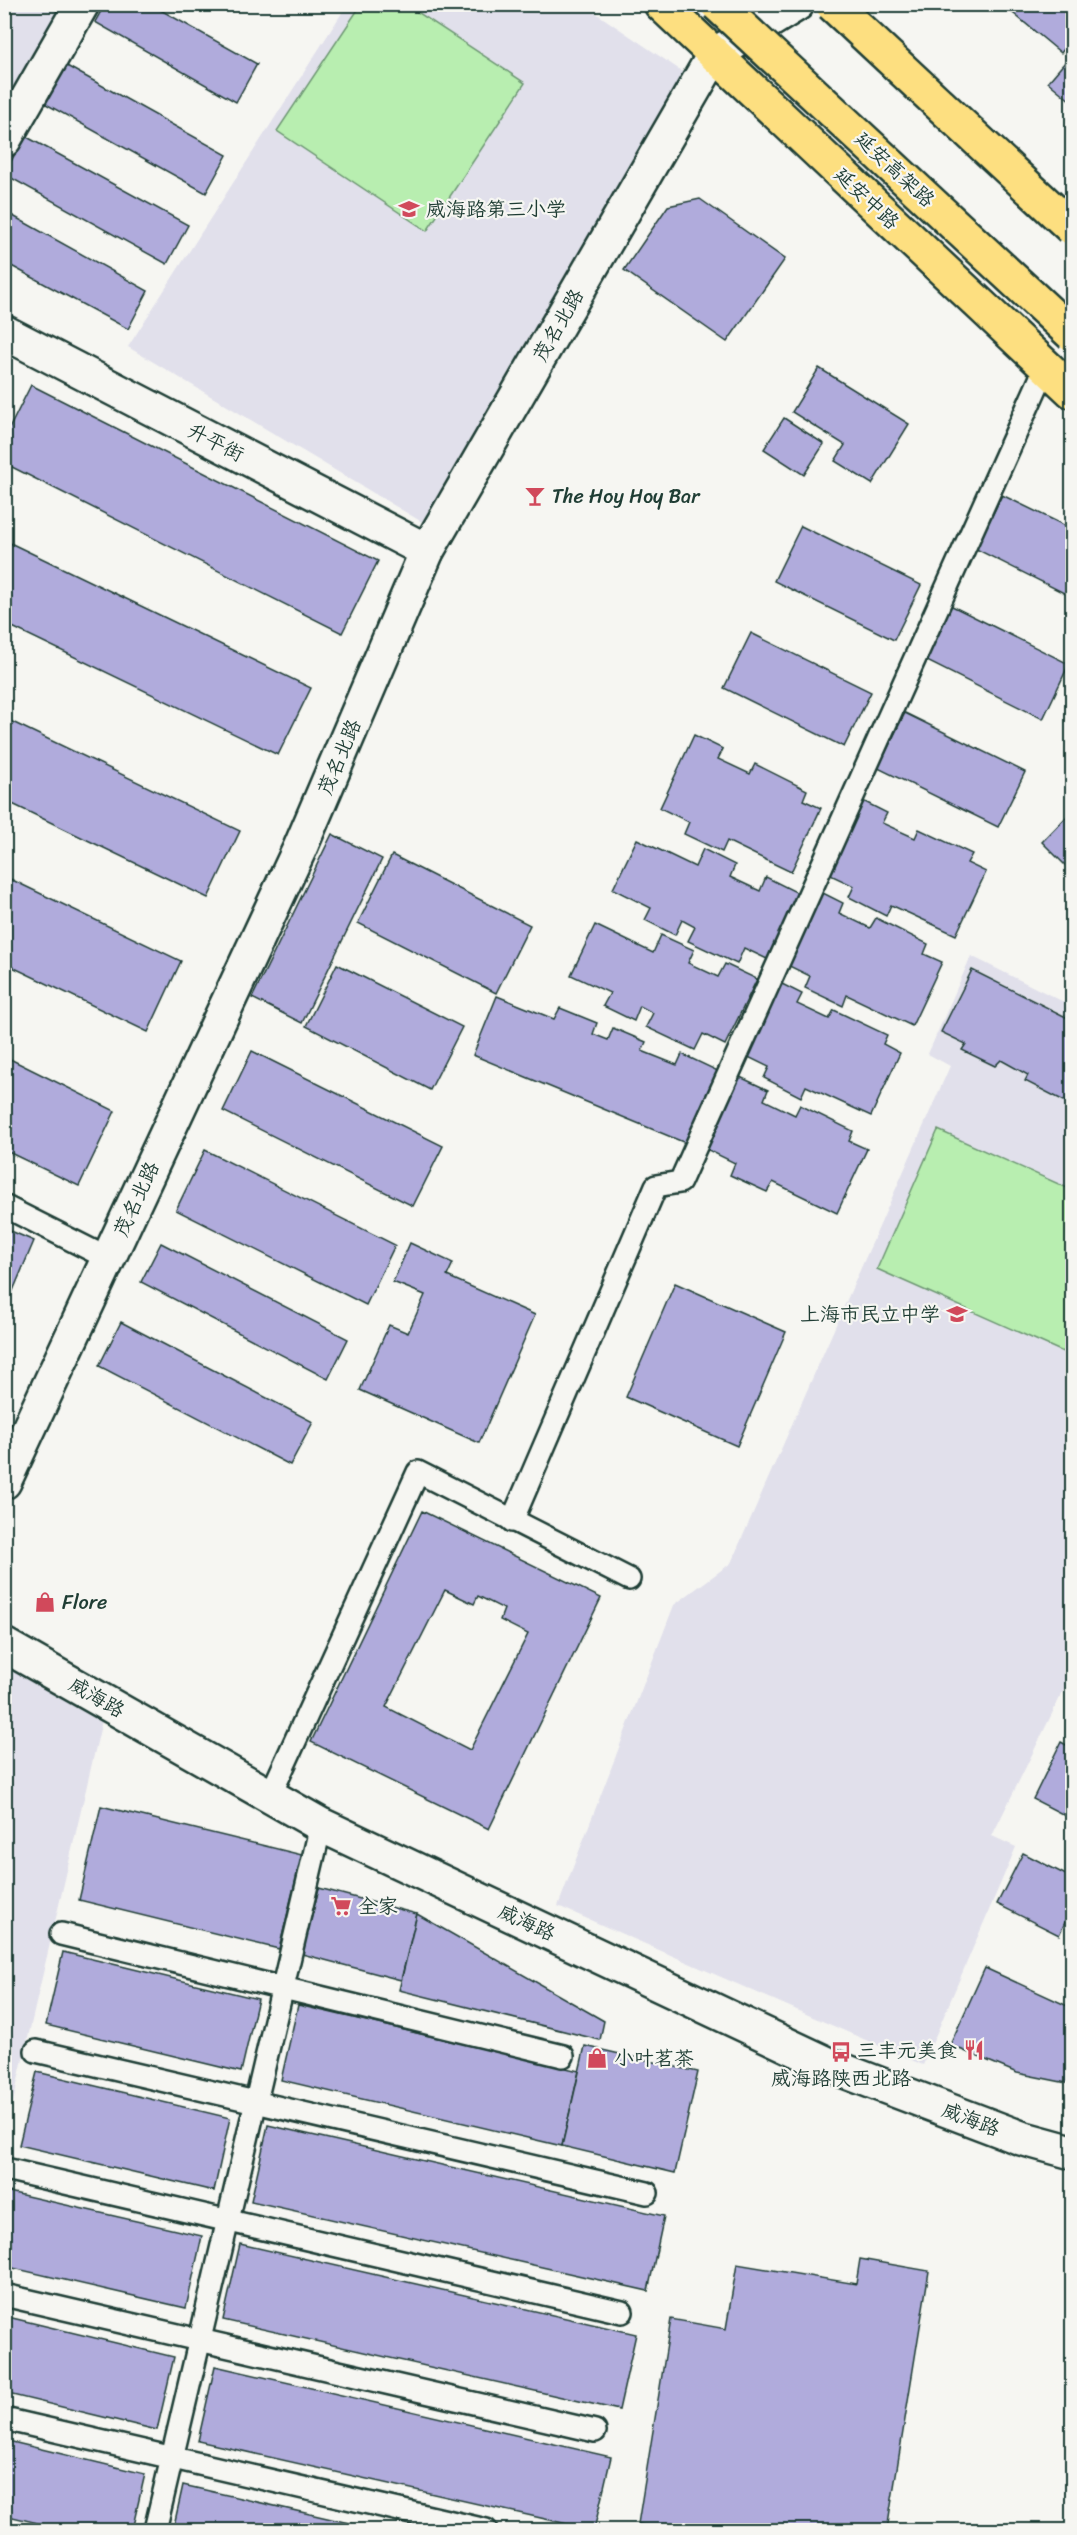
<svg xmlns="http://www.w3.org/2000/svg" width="1077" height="2535" viewBox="0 0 1077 2535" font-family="Sriracha,'LXGW WenKai TC',sans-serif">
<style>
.built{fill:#e1e0eb}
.green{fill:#b8eeb0;stroke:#6c9672;stroke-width:1.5}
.building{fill:#b0abdc;stroke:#1f3d34;stroke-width:1.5;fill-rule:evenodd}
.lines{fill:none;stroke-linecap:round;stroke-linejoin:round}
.lane-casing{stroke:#1f3d34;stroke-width:26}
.street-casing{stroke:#1f3d34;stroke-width:38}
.primary-casing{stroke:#1f3d34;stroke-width:38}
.lane{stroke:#f6f6f2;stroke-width:21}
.street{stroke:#f6f6f2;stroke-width:33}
.primary{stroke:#fddf80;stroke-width:33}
.highway-bridge-casing{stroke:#1f3d34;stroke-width:38;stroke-linecap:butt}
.highway-bridge{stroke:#fddf80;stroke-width:33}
.labels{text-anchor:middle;stroke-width:4.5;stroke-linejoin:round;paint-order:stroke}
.street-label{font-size:20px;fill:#1f3d34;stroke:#f6f6f2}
.poi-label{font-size:20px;fill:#1f3d34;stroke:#f6f6f2;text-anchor:start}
</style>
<rect width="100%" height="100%" fill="#f6f6f2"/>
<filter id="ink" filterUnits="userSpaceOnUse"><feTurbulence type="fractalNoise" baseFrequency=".0167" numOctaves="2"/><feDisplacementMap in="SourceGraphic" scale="12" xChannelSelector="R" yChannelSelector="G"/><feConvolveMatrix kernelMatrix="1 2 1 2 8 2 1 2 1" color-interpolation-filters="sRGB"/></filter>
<g filter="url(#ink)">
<g class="built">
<polygon points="5,5 63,5 5,106"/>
<polygon points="347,5 584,5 683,72 422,522 128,347"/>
<polygon points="971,956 1072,1006 1072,1673 992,1836 1016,1847 923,2065 558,1906 674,1605 731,1563 950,1066 928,1054"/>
<polygon points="5,1658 104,1712 5,2136"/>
</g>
<g class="green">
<polygon points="361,5 407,5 525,83 427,231 277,131"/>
<polygon points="938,1130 1072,1190 1072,1356 877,1269"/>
</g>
<g class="building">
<polygon points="105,4 150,4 257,64 236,102 95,22"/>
<polygon points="1002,4 1072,4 1072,39 1061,53"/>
<polygon points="1072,54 1072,102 1048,82"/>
<polygon points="65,65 227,155 206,193 44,103"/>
<polygon points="25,136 188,225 167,264 4,174"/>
<polygon points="700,199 785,259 727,342 624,270 668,206"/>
<polygon points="4,211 148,291 128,329 4,262"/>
<polygon points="819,368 909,424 872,484 835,461 845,445 792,412"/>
<polygon points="31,385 378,561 342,633 4,463 4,439"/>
<polygon points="784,418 824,444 804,475 764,449"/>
<polygon points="1002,495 1072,529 1072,597 976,549"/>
<polygon points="801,526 921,585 894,640 774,581"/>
<polygon points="4,540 311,688 278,755 4,623"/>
<polygon points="950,605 1069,664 1043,719 923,659"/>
<polygon points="751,633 871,692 844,747 724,688"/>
<polygon points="905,713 1025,772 998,827 878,768"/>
<polygon points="4,718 240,831 208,898 4,800"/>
<polygon points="694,735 723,749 718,759 750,774 755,764 807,790 803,800 821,808 791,872 727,841 722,852 684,834 689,822 660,808"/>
<polygon points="859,799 887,813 882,823 915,838 919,829 972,854 967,863 986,872 956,935 891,905 886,916 849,897 854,886 824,872"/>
<polygon points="1072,811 1072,872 1042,842"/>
<polygon points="332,834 382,859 302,1023 252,998"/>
<polygon points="637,839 695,867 703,849 735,865 730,877 760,891 766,877 798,893 767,959 744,948 737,964 688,941 695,927 682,920 675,935 645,920 651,908 613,889"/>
<polygon points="392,855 530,925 496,993 358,923"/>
<polygon points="4,876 181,961 148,1032 4,963"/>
<polygon points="815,889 843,903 839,913 870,928 876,918 928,944 924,954 942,962 912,1026 847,995 843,1006 805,988 810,976 781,962"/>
<polygon points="595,925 653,953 661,935 694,950 688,963 718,977 725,964 757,979 725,1045 703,1034 695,1050 646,1027 653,1013 640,1006 634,1021 603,1006 610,993 571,975"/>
<polygon points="337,964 462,1027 430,1090 306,1026"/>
<polygon points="972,970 1072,1020 1072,1105 1025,1081 1028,1075 1001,1060 995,1066 962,1050 966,1044 941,1032"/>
<polygon points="774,980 802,994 797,1004 829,1019 834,1010 887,1035 883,1044 900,1053 871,1116 806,1086 801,1097 764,1078 769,1067 740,1053"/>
<polygon points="497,996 554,1019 560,1008 597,1023 593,1034 608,1040 613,1028 646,1042 642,1051 677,1065 682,1054 718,1071 688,1144 473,1055"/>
<polygon points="252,1051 443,1146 413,1206 223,1111"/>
<polygon points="4,1056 115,1111 79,1186 4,1150"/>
<polygon points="740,1077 768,1090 764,1100 795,1115 800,1105 853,1131 849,1141 867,1149 837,1213 773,1182 767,1192 730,1175 735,1163 706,1149"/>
<polygon points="205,1150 395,1245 366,1305 176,1210"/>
<polygon points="4,1228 34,1241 4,1312"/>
<polygon points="161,1243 348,1339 328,1379 141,1282"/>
<polygon points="410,1243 453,1263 447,1276 535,1315 479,1443 360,1390 389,1325 408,1333 425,1295 393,1282"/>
<polygon points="675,1283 786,1332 737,1446 626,1397"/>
<polygon points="121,1322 313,1422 290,1465 99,1366"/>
<path d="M422,1511L601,1598L489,1829L311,1742ZM445,1590L474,1604L478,1596L504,1609L500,1620L528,1634L470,1750L386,1707Z"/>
<polygon points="1061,1742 1072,1748 1072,1819 1033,1799"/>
<polygon points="101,1806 302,1855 279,1949 79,1900"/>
<polygon points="1023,1853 1072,1878 1072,1908 1059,1935 997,1904"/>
<polygon points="319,1888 417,1914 401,1980 302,1954"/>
<polygon points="417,1914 604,2021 600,2040 399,1990"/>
<polygon points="63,1952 258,1999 241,2072 46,2025"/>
<polygon points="985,1968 1072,2008 1072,2084 1017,2073 950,2045"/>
<polygon points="298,2005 579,2071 562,2146 281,2080"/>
<polygon points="585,2046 698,2072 675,2173 562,2146"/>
<polygon points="37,2072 230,2118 214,2191 19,2145"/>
<polygon points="268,2125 664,2216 648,2291 251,2201"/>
<polygon points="9,2192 202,2236 186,2308 4,2266 4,2211"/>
<polygon points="240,2244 636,2334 619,2410 223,2320"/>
<polygon points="860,2259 929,2271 887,2530 677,2530 638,2524 671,2319 726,2329 737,2264 856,2284"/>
<polygon points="4,2316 174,2357 157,2430 4,2393"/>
<polygon points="215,2366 611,2457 594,2530 198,2441"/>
<polygon points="4,2440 145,2474 132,2530 67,2530 4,2515"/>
<polygon points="183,2485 371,2528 371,2530 173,2530"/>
</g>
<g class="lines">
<g class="lane-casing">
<g id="lane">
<polyline points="4,1206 109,1259"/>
<polyline points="512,1521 656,1186 680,1182 1046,366"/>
<polyline points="270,1796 418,1472 629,1579"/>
<polyline points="61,1934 563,2056"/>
<polyline points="36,2051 647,2193"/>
<polyline points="5,2169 622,2312"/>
<polyline points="4,2295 595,2431"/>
<polyline points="4,2419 486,2530"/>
<polyline points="155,2530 321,1825"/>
</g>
</g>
<g class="street-casing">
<g id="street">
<polyline points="4,140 82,4"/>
<polyline points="4,332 427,551"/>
<polyline points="4,1482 300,848 427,551 714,55 797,4"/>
<polyline points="4,1645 321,1825 834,2067 1021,2138 1072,2152"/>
</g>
</g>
<g class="primary-casing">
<polyline id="primary" points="661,4 1072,391"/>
</g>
<use href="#lane" class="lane"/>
<use href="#street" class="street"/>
<use href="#primary" class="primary"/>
<g class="highway-bridge-casing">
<g id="highway-bridge">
<polyline points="717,4 1072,334"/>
<polyline points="832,4 1072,228"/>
</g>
</g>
<use href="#highway-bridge" class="highway-bridge"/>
</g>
</g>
<defs>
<g id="school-bare" transform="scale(1.62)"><path d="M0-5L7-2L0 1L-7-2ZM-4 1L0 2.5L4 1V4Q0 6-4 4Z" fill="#d1495b" stroke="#f6f6f2" stroke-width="2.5" paint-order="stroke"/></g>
<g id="bar-bare" transform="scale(1.62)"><path d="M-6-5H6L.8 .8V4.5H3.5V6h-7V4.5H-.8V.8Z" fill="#d1495b" stroke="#f6f6f2" stroke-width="2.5" paint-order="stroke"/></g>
<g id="shop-bare" transform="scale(1.62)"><path d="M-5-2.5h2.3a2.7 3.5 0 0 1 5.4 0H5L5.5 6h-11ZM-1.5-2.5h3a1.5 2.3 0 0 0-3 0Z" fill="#d1495b" stroke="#f6f6f2" stroke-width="2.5" paint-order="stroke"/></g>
<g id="supermarket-bare" transform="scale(1.62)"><path d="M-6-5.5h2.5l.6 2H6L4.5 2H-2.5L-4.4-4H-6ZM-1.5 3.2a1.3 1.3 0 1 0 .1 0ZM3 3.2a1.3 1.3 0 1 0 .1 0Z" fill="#d1495b" stroke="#f6f6f2" stroke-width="2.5" paint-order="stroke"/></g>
<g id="restaurant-bare" transform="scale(1.62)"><path d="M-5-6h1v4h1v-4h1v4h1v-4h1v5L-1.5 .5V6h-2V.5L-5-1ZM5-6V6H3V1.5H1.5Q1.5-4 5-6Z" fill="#d1495b" stroke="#f6f6f2" stroke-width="2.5" paint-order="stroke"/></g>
<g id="bus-bare" transform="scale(1.62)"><path d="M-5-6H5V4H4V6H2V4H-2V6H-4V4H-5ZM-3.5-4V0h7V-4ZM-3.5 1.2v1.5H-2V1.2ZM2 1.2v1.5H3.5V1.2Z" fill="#d1495b" stroke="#f6f6f2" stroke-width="2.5" paint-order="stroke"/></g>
</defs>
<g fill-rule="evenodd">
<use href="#school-bare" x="409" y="209"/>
<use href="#bar-bare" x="535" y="496"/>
<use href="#school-bare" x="957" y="1314"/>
<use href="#shop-bare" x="45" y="1602"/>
<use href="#supermarket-bare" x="341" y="1906"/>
<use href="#restaurant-bare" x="974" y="2050"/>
<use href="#bus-bare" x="841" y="2052"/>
<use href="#shop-bare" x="597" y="2058"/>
</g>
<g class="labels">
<g class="street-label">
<text transform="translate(895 169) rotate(43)" y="7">延安高架路</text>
<text transform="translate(867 198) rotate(43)" y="7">延安中路</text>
<text transform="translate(558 325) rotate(-60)" y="7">茂名北路</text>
<text transform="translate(216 442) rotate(27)" y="7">升平街</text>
<text transform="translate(339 757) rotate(-67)" y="7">茂名北路</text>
<text transform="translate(136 1199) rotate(-65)" y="7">茂名北路</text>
<text transform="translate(97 1697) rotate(30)" y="7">威海路</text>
<text transform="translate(527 1922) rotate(25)" y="7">威海路</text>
<text transform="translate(971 2119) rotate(21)" y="7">威海路</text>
</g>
<g class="poi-label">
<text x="426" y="216">威海路第三小学</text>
<text x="552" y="503">The Hoy Hoy Bar</text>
<text x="940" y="1321" text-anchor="end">上海市民立中学</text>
<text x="62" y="1609">Flore</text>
<text x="358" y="1913">全家</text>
<text x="957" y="2057" text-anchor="end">三丰元美食</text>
<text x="614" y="2065">小叶茗茶</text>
<text x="841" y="2085" text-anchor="middle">威海路陕西北路</text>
</g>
</g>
<rect width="1077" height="2535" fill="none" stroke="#f6f6f2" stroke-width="24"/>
<rect x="12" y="12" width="1053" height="2511" fill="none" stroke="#1f3d34" stroke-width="2" filter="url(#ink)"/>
</svg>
